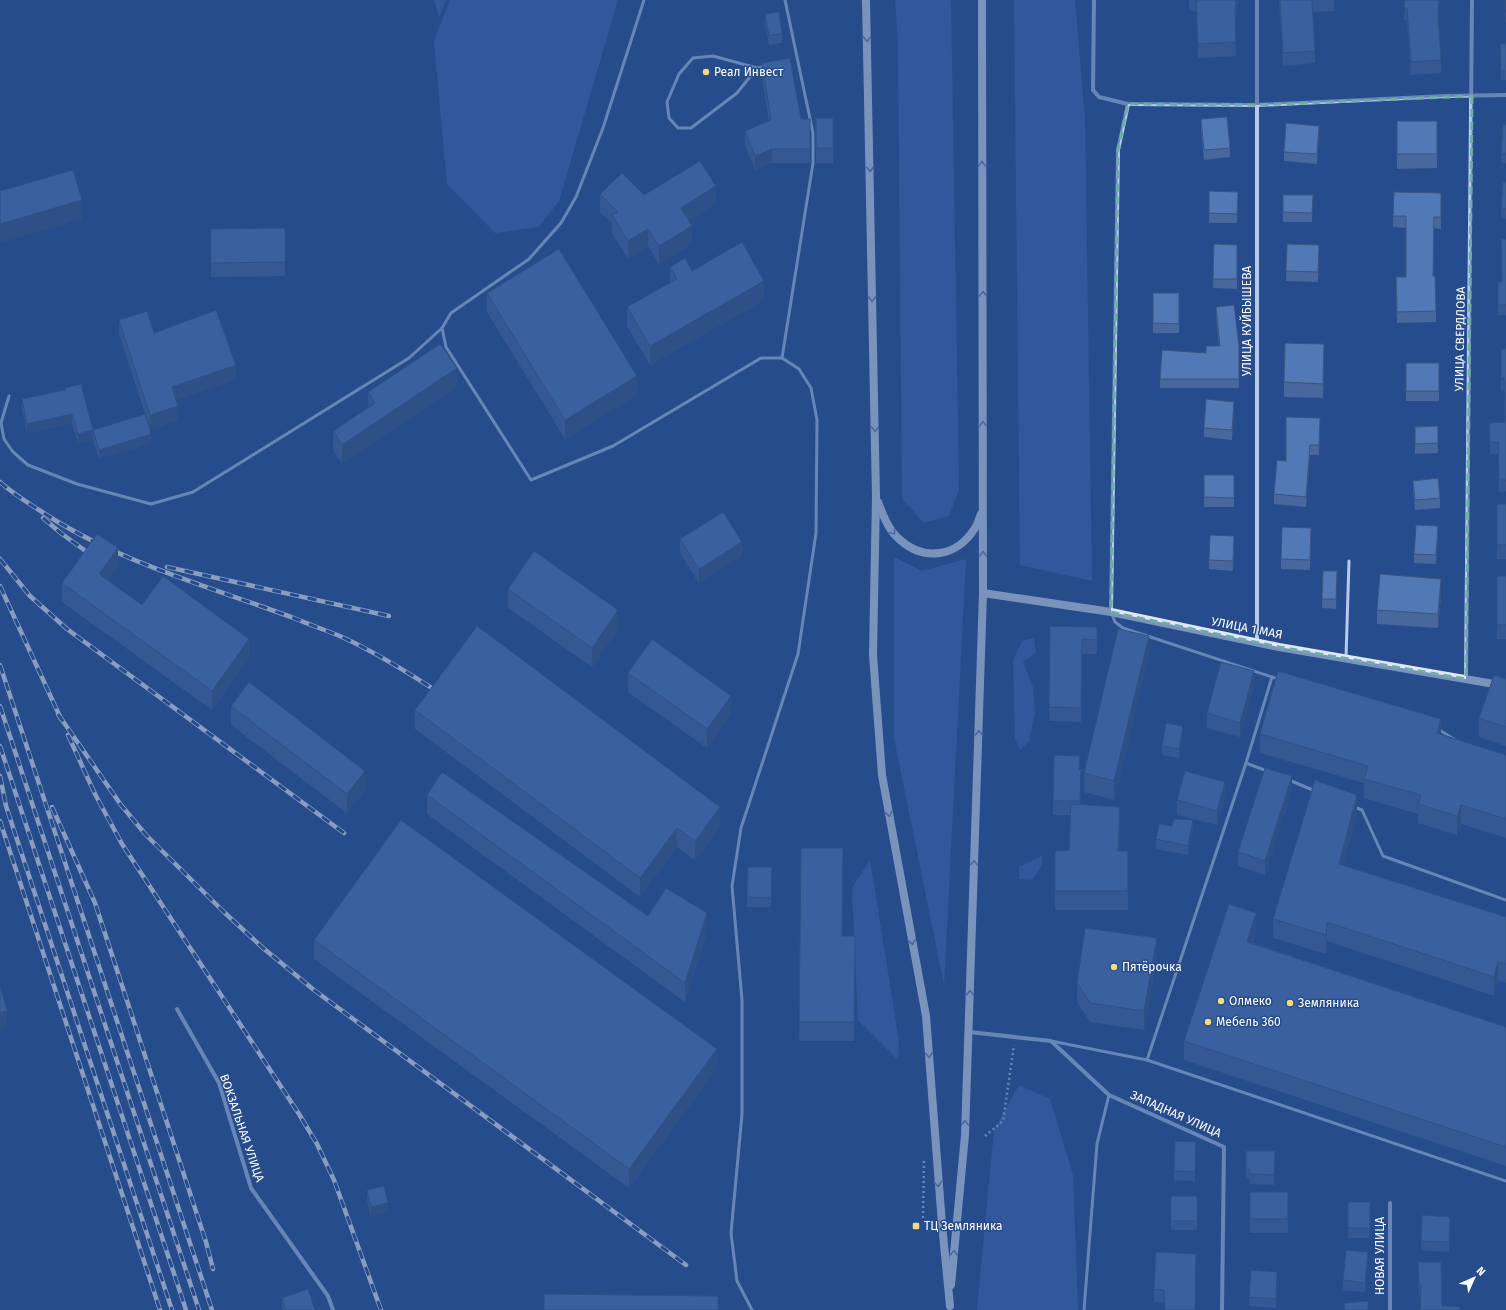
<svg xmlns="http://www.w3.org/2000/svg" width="1506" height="1310" viewBox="0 0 1506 1310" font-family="'Fira Sans',sans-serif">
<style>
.green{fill:#3f67ac}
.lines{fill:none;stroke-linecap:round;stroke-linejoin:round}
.path{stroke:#b6caeb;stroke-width:2.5;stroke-dasharray:2 3;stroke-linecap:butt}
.lane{stroke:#b6caeb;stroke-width:3}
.street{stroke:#b6caeb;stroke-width:4}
.secondary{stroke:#e1e9f9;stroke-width:8}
.rail-casing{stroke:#fff;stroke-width:4.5}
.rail{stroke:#264c8d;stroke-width:3;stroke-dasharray:9;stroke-linecap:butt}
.wall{fill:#47679d}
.shaded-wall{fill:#3a547f}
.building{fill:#5378b6;stroke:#3a547f}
.oneway{stroke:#718bb8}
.marked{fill:none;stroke:#6fada8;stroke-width:3;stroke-dasharray:8 5;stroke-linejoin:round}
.poi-dot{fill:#f3da7b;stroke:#264c8d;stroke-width:1.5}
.labels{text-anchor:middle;stroke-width:3;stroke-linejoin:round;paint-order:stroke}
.poi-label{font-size:12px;fill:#fff;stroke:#264c8d;text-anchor:start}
.street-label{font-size:12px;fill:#fff;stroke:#264c8d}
</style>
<rect width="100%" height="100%" fill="#264c8d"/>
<g class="green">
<polygon points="434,0 446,0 439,17"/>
<polygon points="450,0 618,0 559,201 539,227 495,233 447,184 434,41"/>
<polygon points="895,0 951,0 959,490 949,516 924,523 902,498 898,43"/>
<polygon points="1014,0 1075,0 1085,120 1092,581 1020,565"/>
<polygon points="894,557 922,571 966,559 944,985 894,738"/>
<polygon points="1034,638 1036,652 1023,662 1033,687 1035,714 1029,741 1020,750 1015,738 1013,660 1022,641"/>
<polygon points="1042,856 1042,865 1032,880 1019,879 1019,867"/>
<polygon points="870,860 899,1041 898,1060 858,1020 852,888"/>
<polygon points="1019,1085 1050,1099 1073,1175 1078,1310 977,1310 994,1130"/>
</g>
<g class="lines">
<g class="path">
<polyline points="985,1136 1003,1121 1014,1045"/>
<polyline points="923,1218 924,1160"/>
</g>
<g class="lane">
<polyline points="644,0 603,128 576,197 561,223 529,259 451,313 442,328 446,347 531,480 613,446 761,358 782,358 799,369 811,388 817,420 816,533 798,654 741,828 732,886 742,1000 742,1114 731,1233 737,1281 752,1310"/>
<polyline points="757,68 737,93 691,128 678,128 669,118 667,102 679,74 693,58 713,56 757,68 765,67"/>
<polyline points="782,358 813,163 813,133 785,0"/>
<polyline points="9,396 1,423 4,439 13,452 28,465 77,484 151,504 193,492 409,358 442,328"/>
<polyline points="1112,614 1115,622 1123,628 1278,679"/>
<polyline points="1346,657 1349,561"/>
<polyline points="1438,729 1457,741"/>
<polyline points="1246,763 1272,677"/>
<polyline points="1289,780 1315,791"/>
<polyline points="1354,807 1362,810 1383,856 1506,900"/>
<polyline points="1051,1041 1147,1060 1506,1181"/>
<polyline points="1147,1060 1246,763 1267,771"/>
<polyline points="1084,1310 1097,1144 1109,1095"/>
</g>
<g class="street">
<polyline points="1094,0 1093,90 1099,97 1128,104 1257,105 1445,96 1506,95"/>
<polyline points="1111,612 1118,150 1128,104"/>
<polyline points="1257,642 1257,0"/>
<polyline points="1466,679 1472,0"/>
<polyline points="177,1009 219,1083 251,1188 328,1296 333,1310"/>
<polyline points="969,1032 1051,1041 1109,1095 1224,1147 1222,1310"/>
<polyline points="1390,1203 1390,1310"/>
</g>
<g class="secondary">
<polyline points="866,0 876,497 873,655 882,775 926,1016 942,1224 950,1306"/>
<path d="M878,502C883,515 888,529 899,539C924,562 957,557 975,528C978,524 979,518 981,514"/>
<polyline points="983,593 1111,612 1279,647 1506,686"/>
<polyline points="951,1285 965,1135 983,593 982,0"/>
</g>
<g class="rail-casing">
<g id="rail">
<path d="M0,482C12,493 25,501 39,510C118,563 212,587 299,620C313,626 328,631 342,637C377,653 409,673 441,694"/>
<polyline points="43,518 62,534 94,557"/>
<polyline points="0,559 30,596 67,629 344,833"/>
<polyline points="167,567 389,616"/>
<polyline points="0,586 61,719"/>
<polyline points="0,665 212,1310"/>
<polyline points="0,706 199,1310"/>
<polyline points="58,714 121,805 146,835 225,913 263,948 314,990 686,1265"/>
<polyline points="68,735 95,794 122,844 299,1114 317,1144 334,1180 381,1310"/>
<polyline points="0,746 186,1310"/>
<polyline points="0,776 6,806 172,1310"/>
<polyline points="52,807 95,903 206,1242 213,1269"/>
<polyline points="0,821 160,1310"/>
</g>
</g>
<use href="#rail" class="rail"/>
</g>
<g class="wall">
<polygon points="1189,0 1239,0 1235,20 1236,56 1198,58 1196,12 1189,10"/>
<polygon points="1279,0 1334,0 1334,11 1313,12 1315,51 1315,63 1283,66"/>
<polygon points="1405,0 1438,20 1441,60 1441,73 1411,75 1407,20 1404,20"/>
<rect x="1505" y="0" width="1" height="22"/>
<polygon points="765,14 782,33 782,43 769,45 765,24"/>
<polygon points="1500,44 1506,44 1506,80 1501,80"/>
<polygon points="762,63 801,119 810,119 810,163 772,163 755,170 745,145 745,131 769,121 762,77"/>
<rect x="816" y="118" width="17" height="45"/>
<polygon points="1201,119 1230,148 1230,157 1204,160 1201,129"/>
<polygon points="1397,121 1437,121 1437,168 1397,169"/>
<polygon points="1506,125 1506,163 1501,163 1501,154"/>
<polygon points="1319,135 1317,164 1284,161 1284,152"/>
<polygon points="1506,182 1506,219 1501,218 1501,209"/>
<polygon points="1209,191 1238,192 1237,223 1209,223"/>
<polygon points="1394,192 1441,193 1441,229 1434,228 1433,276 1436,311 1436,322 1397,323 1396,288 1406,277 1406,228 1393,227"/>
<polygon points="600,194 644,195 716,204 688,221 692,244 659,264 648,246 628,259 612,233 612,223 600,212"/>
<polygon points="1283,195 1313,195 1312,222 1283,222"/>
<polygon points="285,228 285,276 211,277 211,229"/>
<polygon points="1506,239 1506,315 1498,315 1498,282 1502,282"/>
<polygon points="1214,244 1237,245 1237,289 1213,288"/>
<polygon points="1287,244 1319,245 1318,282 1286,281"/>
<polygon points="670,267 764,300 650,365 627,326 627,307 670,283"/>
<polygon points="487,293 637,395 565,439 487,312"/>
<rect x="1153" y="293" width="26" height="40"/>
<polygon points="1216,307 1239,346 1239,388 1160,388 1160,379 1219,346 1216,316"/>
<polygon points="119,320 154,333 236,379 176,400 178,420 150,429 119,334"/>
<polygon points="1501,349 1506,349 1506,491 1499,492 1498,454 1490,454 1489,423 1505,422 1504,390 1501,390"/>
<polygon points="1324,359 1323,398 1284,397 1284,382"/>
<rect x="1406" y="363" width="33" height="38"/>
<polygon points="457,387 342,464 333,450 333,431 368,408 368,392"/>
<polygon points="65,388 93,430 151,443 99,459 93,440 78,444 72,423 27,433 22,409 22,399 65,390"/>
<polygon points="1234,411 1232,440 1204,437 1204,428"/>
<polygon points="1320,418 1319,455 1310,455 1306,507 1274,504 1274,494 1286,461"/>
<polygon points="1438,426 1438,453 1415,454 1415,427"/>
<rect x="1204" y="475" width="30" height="32"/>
<polygon points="1413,481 1440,498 1440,508 1415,510 1413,490"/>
<rect x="1497" y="504" width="9" height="55"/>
<polygon points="1311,528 1310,570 1281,569 1281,559"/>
<polygon points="1438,536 1436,564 1414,563 1414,554"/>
<polygon points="680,539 742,556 699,583 680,553"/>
<polygon points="1234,545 1233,571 1209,569 1209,560"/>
<polygon points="118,567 108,580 142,605 249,658 212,710 62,602 62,583"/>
<polygon points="1323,571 1337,571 1336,609 1322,608"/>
<rect x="1497" y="576" width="9" height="63"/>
<polygon points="508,589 618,629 592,667 508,608"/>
<polygon points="1441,594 1438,628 1377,624 1377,610"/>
<polygon points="1050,626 1097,627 1097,654 1082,654 1081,722 1049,721"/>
<polygon points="1149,655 1114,800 1084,792 1084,773"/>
<polygon points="628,673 731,715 707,748 628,692"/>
<polygon points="1506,679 1506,746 1479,737 1479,718"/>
<polygon points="1254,686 1240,737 1207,728 1207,713"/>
<polygon points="231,706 365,790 347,813 231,725"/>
<polygon points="415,710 720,826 695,860 677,847 640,897 415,729"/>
<polygon points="1260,734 1441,735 1506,755 1506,838 1461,824 1457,835 1418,823 1418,814 1364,798 1364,783 1260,753"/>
<polygon points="1183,736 1179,758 1162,755 1162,746"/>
<polygon points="1080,769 1081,784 1080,805 1120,826 1119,851 1128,851 1128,910 1055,910 1055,851 1069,850 1071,815 1053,815 1053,801"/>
<polygon points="1292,790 1265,875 1238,866 1238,852"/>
<polygon points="427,795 648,916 707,932 685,1002 427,814"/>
<polygon points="1225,796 1217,825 1177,815 1177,800"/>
<polygon points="1357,814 1343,865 1506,917 1506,983 1498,981 1494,996 1327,941 1326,954 1273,938 1273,919"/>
<polygon points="1172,826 1193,829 1188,855 1156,849 1156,839"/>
<polygon points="801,848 842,936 855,936 854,1041 799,1041"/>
<polygon points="748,867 772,867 771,907 747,907"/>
<polygon points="1256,932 1253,943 1506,1027 1506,1166 1184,1060 1184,1041"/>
<polygon points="314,940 717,1068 629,1188 314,959"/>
<polygon points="1157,957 1144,1030 1090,1022 1077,1002 1077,983"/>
<polygon points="1196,1151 1195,1181 1174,1180 1174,1171"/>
<polygon points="1246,1151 1275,1151 1274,1185 1250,1184 1250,1179 1246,1179"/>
<polygon points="367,1190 388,1212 371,1217 367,1200"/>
<rect x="1250" y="1192" width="38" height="41"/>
<rect x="1171" y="1196" width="26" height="34"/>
<rect x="1348" y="1202" width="22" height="36"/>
<polygon points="1450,1226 1449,1252 1421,1250 1421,1241"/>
<polygon points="1196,1254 1164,1302 1154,1302 1154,1289"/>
<polygon points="1368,1261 1365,1292 1343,1290 1343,1280"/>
<polygon points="1418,1262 1441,1262 1420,1310 1420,1298 1419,1298"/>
<polygon points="1277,1282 1276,1308 1249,1306 1249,1297"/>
<polygon points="282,1298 315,1310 282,1310"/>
</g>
<g class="shaded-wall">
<polygon points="1236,0 1239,0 1235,23 1235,9"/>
<polygon points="1319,126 1319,135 1317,164 1317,154"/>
<polygon points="772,149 772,163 755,170 755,156"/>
<polygon points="716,186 716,204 681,226 681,208"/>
<polygon points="82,200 82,219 0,243 0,224"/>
<polygon points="692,226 692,244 659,264 659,246"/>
<polygon points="648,229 648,246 628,259 628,241"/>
<polygon points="764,281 764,300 650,365 650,346"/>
<polygon points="1324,344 1324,359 1323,398 1323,384"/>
<polygon points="236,365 236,379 172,402 172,387"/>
<polygon points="457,368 457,387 342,464 342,445"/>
<polygon points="637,376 637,395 565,439 565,420"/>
<polygon points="1234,402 1234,411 1232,440 1232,430"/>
<polygon points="178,406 178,420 150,429 150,415"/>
<polygon points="72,414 72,423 27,433 27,424"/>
<polygon points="93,430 93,440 78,444 78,434"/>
<polygon points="151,434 151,443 99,459 99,450"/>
<polygon points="1310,445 1310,455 1306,507 1306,497"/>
<polygon points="1438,526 1438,536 1436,564 1436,555"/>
<polygon points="1234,536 1234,545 1233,571 1233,561"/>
<polygon points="742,542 742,556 699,583 699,569"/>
<polygon points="118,548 118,567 99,592 99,574"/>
<polygon points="1441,579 1441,594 1438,628 1438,614"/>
<polygon points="618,610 618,629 592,667 592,648"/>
<polygon points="1149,636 1149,655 1114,800 1114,781"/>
<polygon points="249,639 249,658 212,710 212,691"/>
<polygon points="1254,671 1254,686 1240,737 1240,723"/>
<polygon points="731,696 731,715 707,748 707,729"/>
<polygon points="1441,719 1441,738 1437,733"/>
<polygon points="1183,726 1183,736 1179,758 1179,749"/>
<polygon points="365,771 365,790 347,813 347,794"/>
<polygon points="1292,776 1292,790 1265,875 1265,861"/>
<polygon points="1225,782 1225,796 1217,825 1217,811"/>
<polygon points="1357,795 1357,814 1339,882 1339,864"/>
<polygon points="1461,805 1461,824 1457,835 1457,816"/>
<polygon points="720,807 720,826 695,860 695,841"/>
<polygon points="1120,807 1120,826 1118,870 1118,851"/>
<polygon points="1193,820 1193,829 1188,855 1188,846"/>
<polygon points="677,828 677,847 640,897 640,878"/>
<polygon points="707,913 707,932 685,1002 685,983"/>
<polygon points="1256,913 1256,932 1247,960 1247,942"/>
<polygon points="1327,922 1327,941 1326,954 1326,935"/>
<polygon points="1157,938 1157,957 1144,1030 1144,1011"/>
<polygon points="1498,962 1498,981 1494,996 1494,977"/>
<polygon points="7,1011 7,1028 0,1030 0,1013"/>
<polygon points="717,1049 717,1068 629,1188 629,1169"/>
<polygon points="388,1203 388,1212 371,1217 371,1207"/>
<polygon points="1368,1252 1368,1261 1365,1292 1365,1283"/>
<polygon points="1277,1272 1277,1282 1276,1308 1276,1299"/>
</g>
<g class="building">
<polygon points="1196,0 1236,0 1235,9 1236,42 1198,44"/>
<polygon points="1280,0 1312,0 1315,51 1283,53"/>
<polygon points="1405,0 1439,0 1438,16 1441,60 1411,62 1407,8 1404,8"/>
<rect x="1505" y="0" width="1" height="12"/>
<polygon points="779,12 782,33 769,36 765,14"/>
<polygon points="1500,44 1506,44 1506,71 1501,71"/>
<polygon points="790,58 801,119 810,119 810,149 772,149 755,156 745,131 771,120 762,63"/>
<polygon points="1227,117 1230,148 1204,150 1201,119"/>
<rect x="816" y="118" width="17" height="30"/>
<rect x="1397" y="121" width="40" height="33"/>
<polygon points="1286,123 1319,126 1317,154 1284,152"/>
<polygon points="1503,125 1506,125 1506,154 1501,154"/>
<polygon points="700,161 716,186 681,208 692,226 659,246 648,229 628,241 612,215 618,212 600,194 622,173 644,195"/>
<polygon points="73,170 82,200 0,224 0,191"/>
<polygon points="1503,182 1506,182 1506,209 1501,209"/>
<polygon points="1209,191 1238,192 1237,214 1209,213"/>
<polygon points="1394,192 1441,193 1441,217 1434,217 1433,276 1435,276 1436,311 1397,312 1396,277 1406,277 1406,216 1393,216"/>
<polygon points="1283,195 1313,195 1312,213 1283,212"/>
<polygon points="285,228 285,262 211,263 211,229"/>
<polygon points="1501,239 1506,239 1506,305 1498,305 1498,282 1502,282"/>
<polygon points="742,242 764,281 650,346 627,307 677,279 670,267 685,258 692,271"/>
<polygon points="1214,244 1237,245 1237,279 1213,279"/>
<polygon points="1287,244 1319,245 1318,272 1286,271"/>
<polygon points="559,249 637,376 565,420 487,293"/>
<polygon points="1153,293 1179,293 1179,324 1153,323"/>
<polygon points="1234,305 1239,346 1239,379 1160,379 1162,350 1206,353 1206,346 1220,346 1216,307"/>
<polygon points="216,310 236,365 172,387 178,406 150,415 119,320 147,311 154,333"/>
<polygon points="1285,343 1324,344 1323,384 1284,382"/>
<polygon points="440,344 457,368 342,445 333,431 375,403 368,392"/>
<polygon points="1501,349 1506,349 1506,480 1499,480 1498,442 1490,442 1489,423 1505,422 1504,378 1501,378"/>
<rect x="1406" y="363" width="33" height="28"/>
<polygon points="81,384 93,430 78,434 72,414 27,424 22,399 65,390 65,388"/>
<polygon points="1206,399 1234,402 1232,430 1204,428"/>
<polygon points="145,414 151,434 99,450 93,430"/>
<polygon points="1286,417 1320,418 1319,445 1310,445 1306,497 1274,494 1277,460 1286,461"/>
<polygon points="1438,426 1438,443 1415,444 1415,427"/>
<polygon points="1204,475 1234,475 1234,498 1204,497"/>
<polygon points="1438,478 1440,498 1415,500 1413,481"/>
<rect x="1497" y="504" width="9" height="41"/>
<polygon points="723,512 742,542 699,569 680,539"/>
<polygon points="1416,525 1438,526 1436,555 1414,554"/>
<polygon points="1282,527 1311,528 1310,560 1281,559"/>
<polygon points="97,534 118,548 99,574 142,605 163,576 249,639 212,691 62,583"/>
<polygon points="1210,535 1234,536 1233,561 1209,560"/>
<polygon points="534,551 618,610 592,648 508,589"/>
<polygon points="1323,571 1337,571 1336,599 1322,599"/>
<polygon points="1380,574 1441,579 1438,614 1377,610"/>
<rect x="1497" y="576" width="9" height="49"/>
<polygon points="477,626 720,807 695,841 677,828 640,878 415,710"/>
<polygon points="1050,626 1097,627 1097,640 1082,639 1081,708 1049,707"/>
<polygon points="1118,629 1149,636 1114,781 1084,773"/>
<polygon points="652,639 731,696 707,729 628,673"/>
<polygon points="1221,662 1254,671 1240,723 1207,713"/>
<polygon points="1278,671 1441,719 1437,733 1506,755 1506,819 1461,805 1457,816 1418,804 1421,795 1364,779 1368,766 1260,734"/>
<polygon points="1494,675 1506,679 1506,727 1479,718"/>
<polygon points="249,682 365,771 347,794 231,706"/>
<polygon points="1166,723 1183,726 1179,749 1162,746"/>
<polygon points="1054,755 1080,756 1079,769 1081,770 1080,801 1053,801"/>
<polygon points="1265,768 1292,776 1265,861 1238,852"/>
<polygon points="1185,771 1225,782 1217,811 1177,800"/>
<polygon points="442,772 648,916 666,888 707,913 685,983 427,795"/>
<polygon points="1315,780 1357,795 1339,864 1506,917 1506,964 1498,962 1494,977 1327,922 1326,935 1273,919"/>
<polygon points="1071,804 1120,807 1118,851 1128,851 1128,891 1055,891 1055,851 1069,850"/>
<polygon points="1174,819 1193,820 1188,846 1156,839 1159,824 1172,826"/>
<polygon points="401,820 717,1049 629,1169 314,940"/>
<polygon points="801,848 843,848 842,936 855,936 854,1022 799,1022"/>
<polygon points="748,867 772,867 771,898 747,897"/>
<polygon points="1229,904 1256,913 1247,942 1506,1027 1506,1147 1184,1041"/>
<polygon points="1085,928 1157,938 1144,1011 1090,1003 1077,983"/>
<polygon points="0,986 7,1011 0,1013"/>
<polygon points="1175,1141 1196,1142 1195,1172 1174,1171"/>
<polygon points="1246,1151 1275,1151 1274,1175 1250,1174 1250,1169 1246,1169"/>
<polygon points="384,1186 388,1203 371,1207 367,1190"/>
<rect x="1250" y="1192" width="38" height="27"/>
<rect x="1171" y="1196" width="26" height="25"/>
<rect x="1348" y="1202" width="22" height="26"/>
<polygon points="1422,1215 1450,1217 1449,1242 1421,1241"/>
<polygon points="1346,1250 1368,1252 1365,1283 1343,1280"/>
<polygon points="1156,1252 1196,1254 1195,1310 1165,1310 1164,1290 1154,1289"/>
<polygon points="1418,1262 1441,1262 1442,1306 1460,1307 1460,1310 1420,1310 1421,1285 1419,1285"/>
<polygon points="1251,1270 1277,1272 1276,1299 1249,1297"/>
<polygon points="308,1289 315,1310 286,1310 282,1298"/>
<polygon points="544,1294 718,1296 718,1310 544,1310"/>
<polygon points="1368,1301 1368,1310 1345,1310 1344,1303"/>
</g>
<defs><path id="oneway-chevron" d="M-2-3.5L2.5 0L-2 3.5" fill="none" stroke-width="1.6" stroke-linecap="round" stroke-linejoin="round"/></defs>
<g class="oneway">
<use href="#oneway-chevron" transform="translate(867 39) rotate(89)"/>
<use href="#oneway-chevron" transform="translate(982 164) rotate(-90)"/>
<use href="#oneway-chevron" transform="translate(870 169) rotate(89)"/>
<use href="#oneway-chevron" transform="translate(983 294) rotate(-90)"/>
<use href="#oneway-chevron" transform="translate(872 299) rotate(89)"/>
<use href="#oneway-chevron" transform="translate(983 424) rotate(-90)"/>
<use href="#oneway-chevron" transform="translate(875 429) rotate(89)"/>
<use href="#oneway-chevron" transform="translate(893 532) rotate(53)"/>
<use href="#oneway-chevron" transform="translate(983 554) rotate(-90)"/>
<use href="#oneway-chevron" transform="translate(979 733) rotate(-88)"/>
<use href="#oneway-chevron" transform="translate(889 814) rotate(80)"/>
<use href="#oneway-chevron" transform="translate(974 863) rotate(-88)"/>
<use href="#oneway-chevron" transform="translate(912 942) rotate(80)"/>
<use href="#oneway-chevron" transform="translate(970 993) rotate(-88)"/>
<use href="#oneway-chevron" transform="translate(929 1055) rotate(86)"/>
<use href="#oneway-chevron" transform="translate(965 1123) rotate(-88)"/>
<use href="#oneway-chevron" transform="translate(938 1184) rotate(85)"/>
<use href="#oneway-chevron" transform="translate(954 1253) rotate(-85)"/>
</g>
<path d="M0 0H1506V1310H0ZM1472,96L1466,679L1279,647L1111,612L1118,150L1128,104L1257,105Z" fill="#264c8d" fill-opacity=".55" fill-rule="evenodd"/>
<path class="marked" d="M1472,96L1466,679L1279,647L1111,612L1118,150L1128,104L1257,105Z"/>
<g class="poi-dot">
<circle cx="706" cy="72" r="4"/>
<circle cx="1114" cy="967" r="4"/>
<circle cx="1221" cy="1001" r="4"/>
<circle cx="1290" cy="1003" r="4"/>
<circle cx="1208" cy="1022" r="4"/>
<rect x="912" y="1222" width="8" height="8" rx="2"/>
</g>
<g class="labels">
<g class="poi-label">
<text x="714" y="76">Реал Инвест</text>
<text x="1122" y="971">Пятёрочка</text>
<text x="1229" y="1005">Олмеко</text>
<text x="1298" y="1007">Земляника</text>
<text x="1216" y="1026">Мебель 360</text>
<text x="924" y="1230">ТЦ Земляника</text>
</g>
<g class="street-label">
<text transform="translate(1247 321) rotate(-90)" y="4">УЛИЦА КУЙБЫШЕВА</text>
<text transform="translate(1460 339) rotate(-89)" y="4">УЛИЦА СВЕРДЛОВА</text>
<text transform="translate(1247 628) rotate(11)" y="4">УЛИЦА 1 МАЯ</text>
<text transform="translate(1176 1114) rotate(24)" y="4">ЗАПАДНАЯ УЛИЦА</text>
<text transform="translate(242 1128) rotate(71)" y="4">ВОКЗАЛЬНАЯ УЛИЦА</text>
<text transform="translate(1380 1256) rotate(-90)" y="4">НОВАЯ УЛИЦА</text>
</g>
</g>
<g transform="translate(1474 1278) rotate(45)" stroke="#264c8d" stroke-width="3" paint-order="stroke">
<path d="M0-3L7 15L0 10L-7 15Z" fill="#ffffff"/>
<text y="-6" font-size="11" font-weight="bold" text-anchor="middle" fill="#ffffff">N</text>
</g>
</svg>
